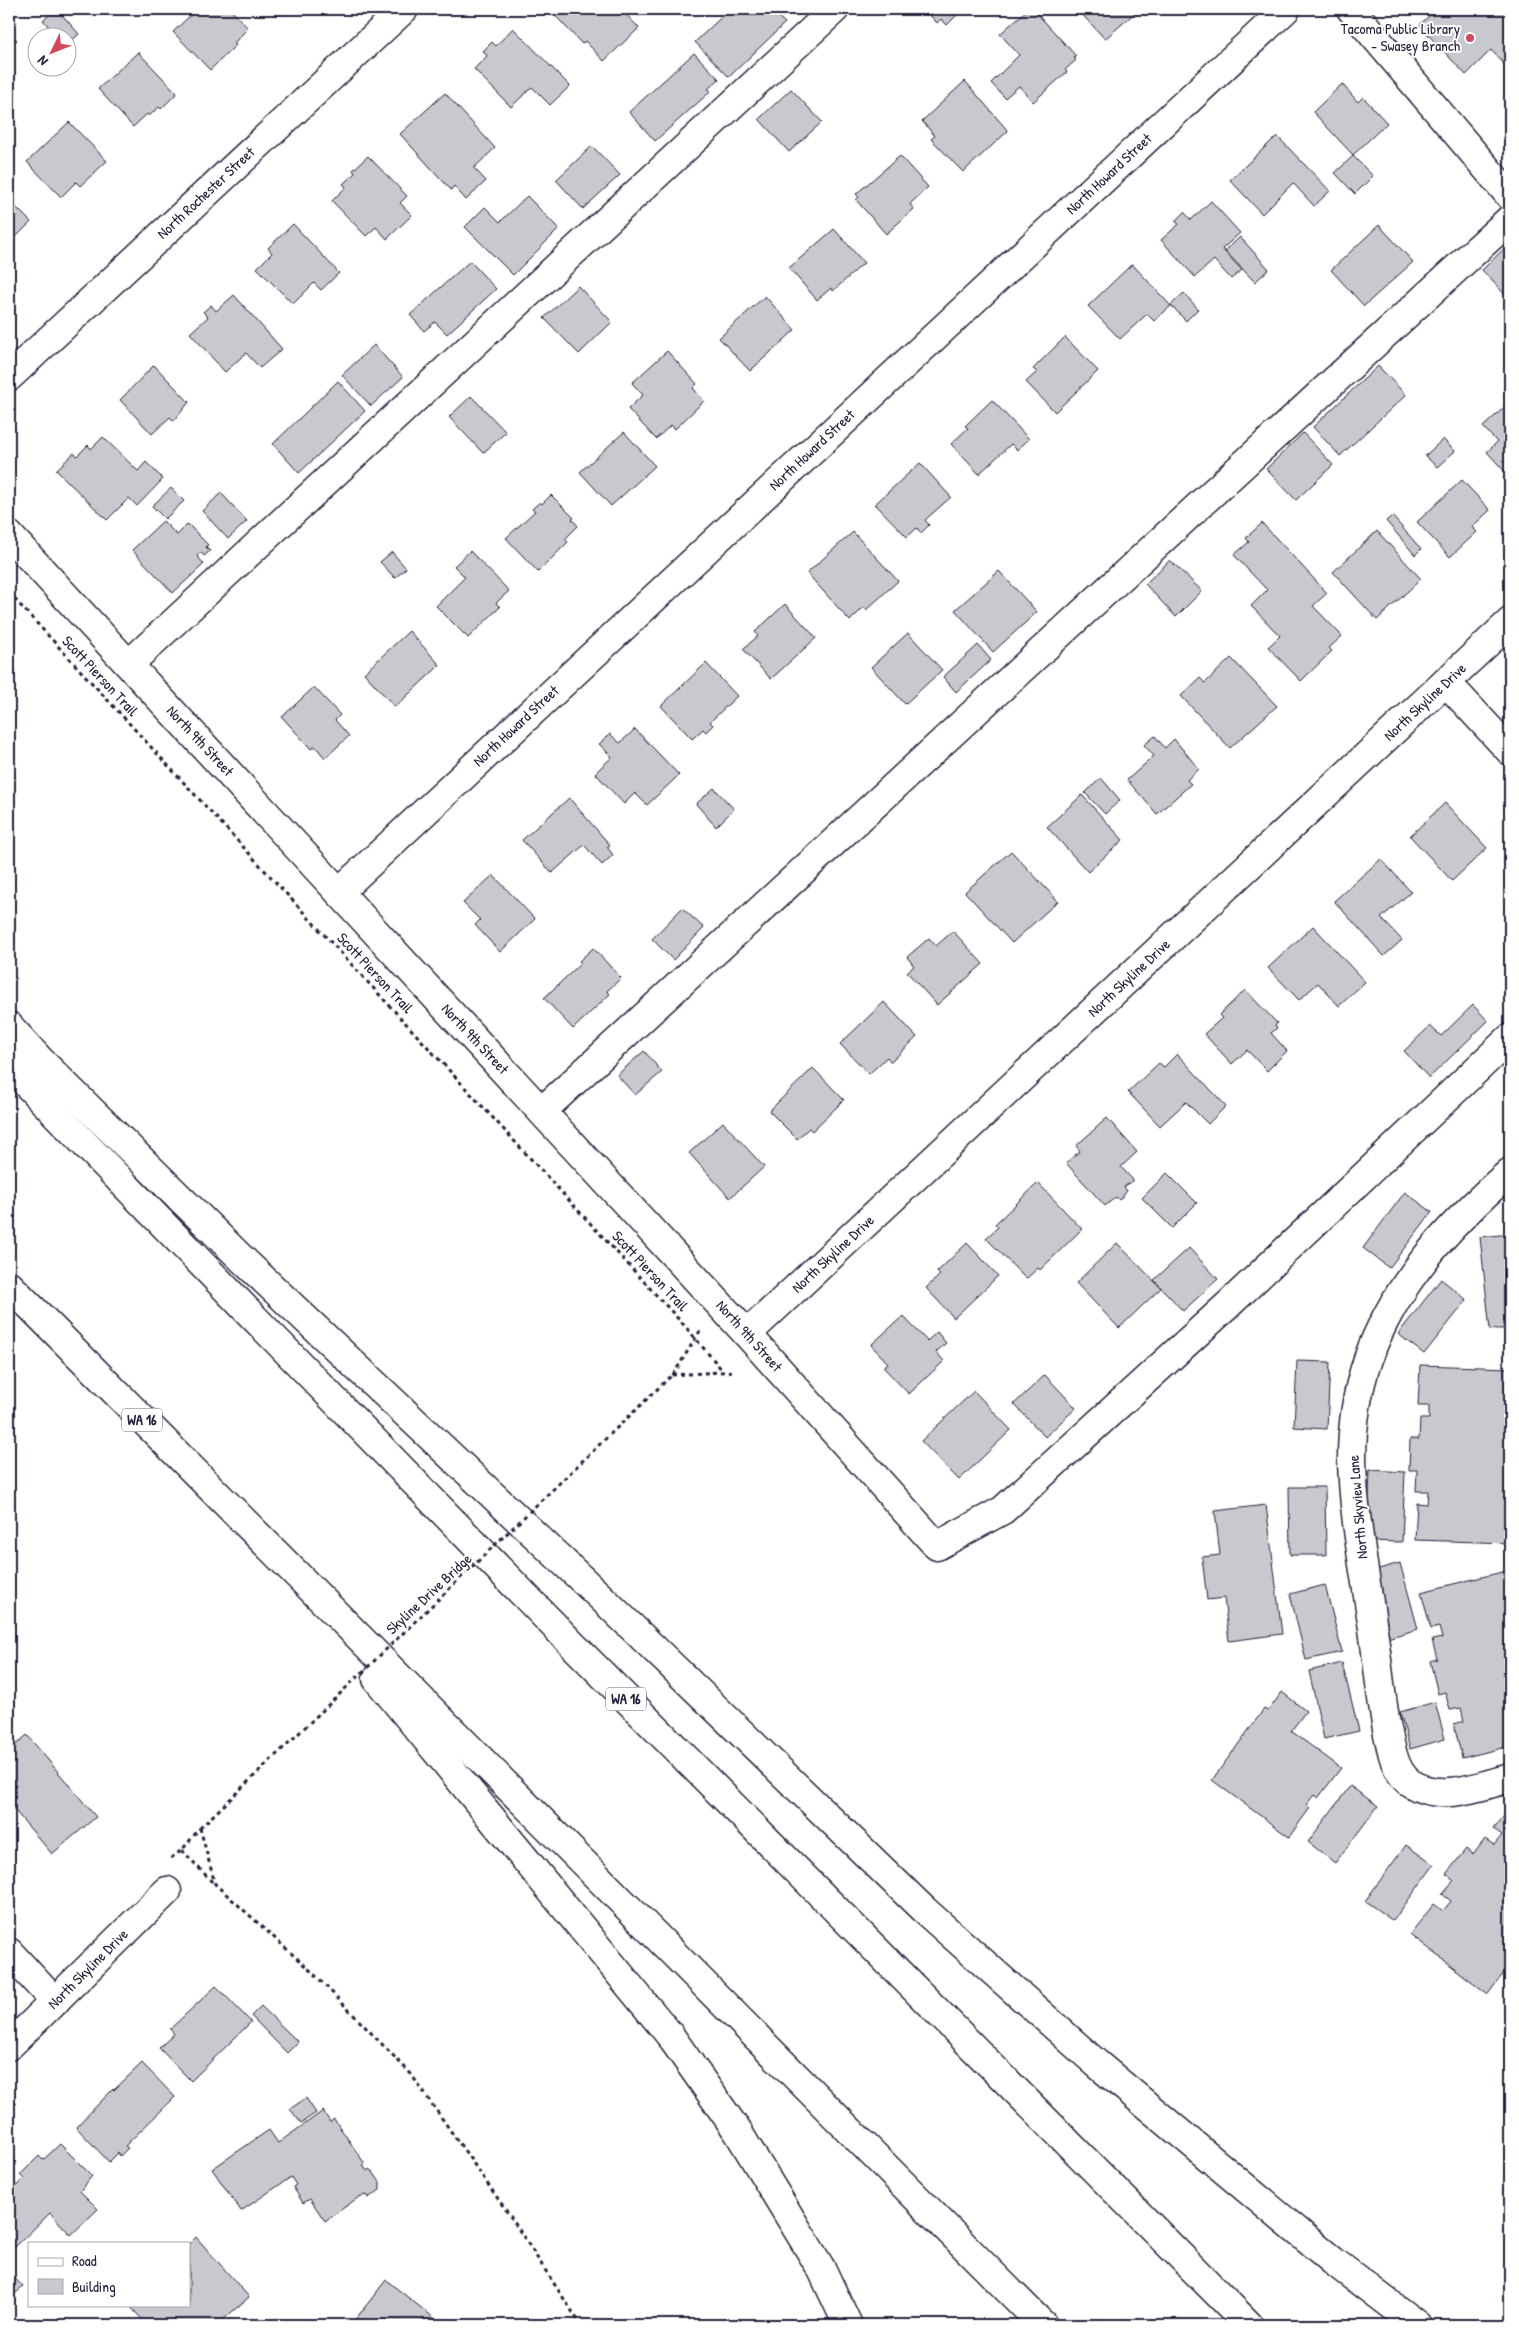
<svg xmlns="http://www.w3.org/2000/svg" width="1519" height="2334" viewBox="0 0 1519 2334" font-family="'Patrick Hand',sans-serif">
<style>
.building{fill:#c8c8cf;stroke:#22223b}
.lines{fill:none;stroke-linecap:round;stroke-linejoin:round}
.minor-casing{stroke:#22223b;stroke-width:31}
.highway-casing{stroke:#22223b;stroke-width:31}
.path{stroke:#22223b;stroke-width:3;stroke-dasharray:4 4;stroke-linecap:butt}
.minor{stroke:#fff;stroke-width:28}
.highway{stroke:#fff;stroke-width:28}
.path-bridge{stroke:#22223b;stroke-width:3;stroke-dasharray:4 4;stroke-linecap:butt}
.poi-dot{fill:#d1495b;stroke:#fff;stroke-width:2}
.labels{text-anchor:middle;stroke-width:4;stroke-linejoin:round;paint-order:stroke}
.shield{fill:#fff;stroke:#646476;stroke-width:1}
.shield-label{font-size:14px;font-weight:bold;fill:#22223b}
.poi-label{font-size:15px;fill:#22223b;stroke:#fff;text-anchor:end}
.street-label{font-size:15px;fill:#22223b;stroke:#fff}
</style>
<rect width="100%" height="100%" fill="#fff"/>
<filter id="ink" filterUnits="userSpaceOnUse"><feTurbulence type="fractalNoise" baseFrequency=".02" numOctaves="2"/><feDisplacementMap in="SourceGraphic" scale="10" xChannelSelector="R" yChannelSelector="G"/><feConvolveMatrix kernelMatrix="1 2 1 2 8 2 1 2 1" color-interpolation-filters="sRGB"/></filter>
<g filter="url(#ink)">
<g class="building">
<polygon points="57,9 79,34 68,44 68,38 58,38 43,20"/>
<polygon points="197,9 230,9 248,28 234,43 236,45 210,70 173,32"/>
<polygon points="549,9 621,9 639,28 604,61 585,41 582,44"/>
<polygon points="730,9 782,9 776,15 785,23 729,77 695,42"/>
<polygon points="924,9 954,9 958,14 947,25 941,19 937,23"/>
<polygon points="1028,9 1033,9 1076,56 1074,58 1076,60 1065,70 1067,72 1033,102 1019,86 1005,98 991,83 1019,55 1000,34"/>
<polygon points="1077,9 1137,9 1138,10 1105,39"/>
<polygon points="1437,9 1510,9 1510,70 1491,50 1466,75 1419,25"/>
<polygon points="513,28 570,86 550,105 532,87 511,107 474,69 487,56 483,51 492,42 496,46"/>
<polygon points="9,32 17,40 9,48"/>
<polygon points="138,52 177,93 161,109 159,107 149,116 147,114 133,127 98,89"/>
<polygon points="694,53 719,79 708,89 711,91 655,141 629,112"/>
<polygon points="965,81 1008,131 963,172 931,139 935,136 922,121"/>
<polygon points="1342,84 1358,102 1363,97 1387,123 1353,155 1313,112"/>
<polygon points="791,89 822,122 789,152 759,119"/>
<polygon points="445,93 495,148 474,168 486,181 466,200 454,186 451,190 400,134"/>
<polygon points="69,122 107,161 80,186 76,182 61,197 27,162"/>
<polygon points="1277,136 1330,191 1314,206 1293,183 1262,214 1230,180"/>
<polygon points="592,146 620,175 583,209 556,180"/>
<polygon points="368,156 407,196 400,203 412,215 387,239 376,227 366,236 332,201 346,187 343,184 355,173 353,170"/>
<polygon points="900,156 928,187 910,204 914,209 886,234 856,200 859,197 856,194"/>
<polygon points="1353,156 1373,176 1355,194 1335,173"/>
<polygon points="527,196 559,229 513,275 465,227 485,207 500,222"/>
<polygon points="9,200 31,222 9,244"/>
<polygon points="1211,201 1240,233 1222,249 1242,270 1231,279 1214,260 1195,277 1161,240 1179,224 1175,221 1184,212 1191,220"/>
<polygon points="293,224 339,273 321,290 314,283 293,304 257,268 272,253 268,248"/>
<polygon points="1379,225 1413,262 1364,306 1331,270"/>
<polygon points="834,229 864,263 833,291 831,288 817,300 789,268"/>
<polygon points="1240,237 1269,269 1255,282 1225,251"/>
<polygon points="1510,243 1510,300 1482,270"/>
<polygon points="470,261 496,289 447,334 435,322 424,331 410,315"/>
<polygon points="1132,264 1171,306 1154,321 1147,314 1120,339 1088,306"/>
<polygon points="578,286 612,322 579,354 544,318"/>
<polygon points="1184,293 1198,309 1186,321 1171,305"/>
<polygon points="234,295 282,349 260,368 246,353 225,372 190,333 208,317 203,312 211,305 216,311"/>
<polygon points="765,296 795,330 750,371 719,338"/>
<polygon points="1065,337 1098,371 1055,412 1026,382 1037,372 1033,369"/>
<polygon points="374,345 403,377 371,406 342,375"/>
<polygon points="667,351 697,384 693,388 704,401 675,429 671,425 656,439 628,409 643,395 632,383"/>
<polygon points="154,365 189,402 174,421 170,417 152,434 120,400"/>
<polygon points="1378,366 1406,395 1340,456 1313,427"/>
<polygon points="338,381 365,411 299,473 273,444"/>
<polygon points="471,396 506,432 483,453 449,417"/>
<polygon points="992,400 1029,439 1017,450 1011,444 979,474 951,444 968,428 965,426"/>
<polygon points="1510,402 1510,477 1487,452 1497,442 1483,427"/>
<polygon points="624,432 655,466 611,506 580,472"/>
<polygon points="1303,433 1333,465 1296,500 1266,469"/>
<polygon points="103,437 138,471 146,462 163,479 137,506 129,498 107,520 56,470 74,453 77,456 88,445 91,449"/>
<polygon points="1443,439 1455,451 1437,467 1425,456"/>
<polygon points="920,463 951,497 925,520 929,525 921,533 917,528 907,537 875,504"/>
<polygon points="1462,480 1490,510 1472,527 1477,532 1450,557 1417,522"/>
<polygon points="171,488 184,501 165,519 152,506"/>
<polygon points="221,493 247,521 228,539 202,511"/>
<polygon points="551,495 574,518 572,519 578,526 565,539 568,542 538,572 506,538 535,511 532,509 540,502 542,504"/>
<polygon points="1392,516 1421,549 1415,555 1386,521"/>
<polygon points="163,521 177,535 188,524 208,545 206,547 210,551 204,556 201,552 197,556 204,564 173,593 132,550"/>
<polygon points="1262,523 1327,593 1313,606 1342,636 1329,648 1332,651 1301,681 1268,647 1280,636 1251,606 1267,590 1234,555 1249,542 1246,538"/>
<polygon points="1377,531 1421,579 1377,620 1333,572"/>
<polygon points="853,532 898,581 866,610 864,607 850,621 807,573"/>
<polygon points="470,551 509,591 496,603 500,607 468,638 436,606 465,577 454,566"/>
<polygon points="392,552 406,568 395,578 380,562"/>
<polygon points="1170,560 1202,591 1176,617 1145,584"/>
<polygon points="999,571 1037,612 993,652 955,610"/>
<polygon points="785,604 816,638 771,679 743,649 758,636 755,632"/>
<polygon points="409,631 440,665 395,707 364,673"/>
<polygon points="908,633 942,670 905,704 871,667"/>
<polygon points="978,645 991,660 956,692 943,677"/>
<polygon points="1231,658 1277,706 1230,748 1181,696 1200,678 1205,683"/>
<polygon points="706,663 737,696 710,722 713,725 706,732 703,729 692,739 661,706"/>
<polygon points="314,687 340,715 335,720 349,736 325,758 315,746 311,749 282,717"/>
<polygon points="635,729 679,775 647,805 635,793 624,804 595,773 612,757 599,744 610,734 620,743"/>
<polygon points="1155,736 1165,748 1174,739 1199,769 1187,780 1191,784 1157,814 1127,780 1154,756 1144,745"/>
<polygon points="1101,778 1120,800 1105,814 1085,793"/>
<polygon points="714,788 734,809 716,827 696,804"/>
<polygon points="1082,795 1123,840 1088,872 1047,827"/>
<polygon points="569,798 610,845 607,847 613,855 602,865 584,845 552,873 522,840"/>
<polygon points="1445,803 1487,848 1452,881 1410,836"/>
<polygon points="1011,851 1058,901 1012,943 965,892"/>
<polygon points="1381,859 1411,892 1381,918 1402,940 1384,956 1334,901"/>
<polygon points="493,875 535,919 500,952 475,925 480,920 463,903"/>
<polygon points="682,908 704,928 673,960 652,939"/>
<polygon points="1313,926 1365,982 1339,1006 1318,983 1299,1000 1268,968"/>
<polygon points="953,931 983,964 937,1005 907,972 914,966 907,957 929,938 936,946"/>
<polygon points="593,948 621,978 607,991 610,994 573,1029 544,998 581,963 579,961"/>
<polygon points="1245,990 1277,1023 1275,1026 1277,1028 1271,1033 1287,1051 1267,1071 1247,1050 1232,1064 1204,1034 1222,1018 1219,1015"/>
<polygon points="884,1002 917,1037 891,1062 887,1057 869,1074 840,1044"/>
<polygon points="1473,1005 1488,1021 1429,1078 1404,1051 1430,1026 1441,1036"/>
<polygon points="644,1051 662,1072 635,1095 617,1075"/>
<polygon points="1177,1054 1226,1106 1208,1124 1186,1102 1160,1126 1128,1092 1159,1063 1164,1067"/>
<polygon points="813,1068 844,1100 812,1131 809,1128 797,1139 769,1111"/>
<polygon points="1107,1118 1137,1152 1121,1167 1133,1180 1124,1187 1127,1191 1119,1200 1116,1197 1105,1206 1066,1163 1080,1151 1076,1146"/>
<polygon points="723,1122 764,1167 730,1198 689,1153"/>
<polygon points="1167,1173 1197,1203 1172,1228 1142,1198"/>
<polygon points="1038,1183 1082,1229 1040,1270 1038,1268 1026,1279 986,1238 998,1227 995,1224"/>
<polygon points="1405,1192 1432,1212 1389,1268 1363,1248"/>
<polygon points="1510,1234 1510,1328 1490,1330 1480,1237"/>
<polygon points="967,1243 998,1276 954,1318 926,1288 940,1275 937,1272"/>
<polygon points="1117,1243 1161,1288 1119,1328 1076,1283"/>
<polygon points="1189,1248 1218,1279 1183,1311 1154,1280"/>
<polygon points="1441,1279 1467,1300 1424,1354 1398,1334"/>
<polygon points="903,1316 927,1341 937,1332 946,1343 936,1352 944,1361 909,1394 883,1367 888,1363 871,1345"/>
<polygon points="1297,1361 1330,1362 1327,1429 1294,1427"/>
<polygon points="1420,1365 1510,1368 1510,1543 1415,1540 1417,1503 1427,1504 1428,1491 1416,1491 1417,1470 1409,1470 1410,1439 1419,1439 1420,1419 1429,1419 1429,1406 1418,1406"/>
<polygon points="1045,1375 1076,1408 1045,1437 1014,1404"/>
<polygon points="974,1391 1011,1430 959,1480 921,1441"/>
<polygon points="1370,1470 1405,1472 1402,1542 1367,1541"/>
<polygon points="1289,1487 1325,1487 1326,1555 1290,1555"/>
<polygon points="1266,1505 1282,1634 1229,1641 1224,1598 1207,1600 1202,1557 1220,1555 1215,1511"/>
<polygon points="1400,1563 1418,1629 1384,1639 1365,1573"/>
<polygon points="1510,1570 1510,1746 1462,1758 1454,1724 1464,1721 1461,1708 1450,1710 1445,1692 1438,1694 1430,1661 1437,1659 1432,1640 1442,1638 1439,1627 1431,1629 1421,1592"/>
<polygon points="1325,1585 1342,1652 1306,1660 1290,1594"/>
<polygon points="1342,1663 1359,1731 1324,1739 1309,1671"/>
<polygon points="1282,1692 1306,1711 1291,1731 1341,1768 1318,1798 1314,1795 1306,1805 1310,1808 1289,1837 1212,1780 1264,1709 1268,1711"/>
<polygon points="1435,1702 1445,1739 1410,1749 1400,1712"/>
<polygon points="27,1735 96,1817 52,1854 10,1805 9,1806 9,1751"/>
<polygon points="1350,1786 1378,1806 1335,1863 1308,1842"/>
<polygon points="1510,1808 1510,1965 1488,1994 1410,1934 1434,1904 1443,1911 1451,1901 1442,1894 1454,1880 1446,1874 1466,1849 1473,1855 1485,1839 1494,1845 1502,1835 1494,1829"/>
<polygon points="1406,1845 1434,1865 1393,1921 1365,1901"/>
<polygon points="216,1986 251,2022 191,2081 159,2048 174,2034 170,2029"/>
<polygon points="261,2006 298,2042 287,2053 251,2016"/>
<polygon points="142,2063 175,2097 125,2146 128,2148 120,2156 118,2153 109,2162 76,2127 113,2089 114,2090"/>
<polygon points="306,2098 316,2113 301,2123 290,2109"/>
<polygon points="323,2111 330,2122 334,2119 365,2164 363,2165 367,2171 369,2169 373,2172 380,2182 380,2190 368,2198 366,2195 359,2197 325,2221 310,2199 303,2203 293,2187 296,2185 291,2177 241,2211 212,2169 269,2130 278,2143"/>
<polygon points="60,2144 92,2176 80,2191 98,2209 71,2235 50,2213 13,2249 9,2245 9,2193 24,2179 20,2175 39,2156 43,2160"/>
<polygon points="196,2237 249,2297 217,2325 147,2325 129,2305 189,2305 189,2244"/>
<polygon points="9,2272 23,2287 9,2299"/>
<polygon points="386,2280 443,2325 351,2325"/>
</g>
<g class="lines">
<g class="minor-casing">
<g id="minor">
<polyline points="1351,9 1510,196"/>
<polyline points="9,377 404,9"/>
<polyline points="9,535 747,1334 937,1546 1003,1510 1228,1305 1510,1038"/>
<polyline points="129,664 835,9"/>
<polyline points="1446,682 1510,751"/>
<polyline points="339,892 1286,9"/>
<polyline points="542,1111 1510,219"/>
<path d="M1510,1172C1451,1223 1394,1284 1368,1359C1357,1391 1352,1425 1352,1459C1353,1515 1365,1572 1373,1629C1379,1670 1382,1715 1393,1755C1396,1766 1402,1778 1412,1784C1442,1802 1480,1786 1510,1778"/>
<polyline points="747,1334 1510,622"/>
<polyline points="9,1952 55,2002"/>
<polyline points="9,2046 167,1891"/>
</g>
</g>
<g class="highway-casing">
<g id="highway">
<polyline points="9,1026 39,1059 242,1259 607,1603 923,1909 1096,2063 1333,2261 1417,2325"/>
<polyline points="9,1066 573,1645 1249,2325"/>
<polyline points="9,1285 1043,2325"/>
<polyline points="377,1679 669,2034 738,2132 822,2270 848,2325"/>
</g>
</g>
<g class="path">
<polyline points="9,593 683,1324 723,1371"/>
<polyline points="672,1375 734,1371"/>
<polyline points="673,1375 700,1331"/>
<polyline points="200,1828 215,1884 312,1972 411,2074 510,2216 581,2325"/>
<polyline points="182,1850 214,1884"/>
<polyline points="171,1858 182,1850 200,1828"/>
</g>
<use href="#minor" class="minor"/>
<use href="#highway" class="highway"/>
<polyline class="path-bridge" points="200,1828 672,1375"/>
</g>
</g>
<circle class="poi-dot" cx="1470" cy="38" r="5"/>
<g class="labels">
<g class="shield">
<rect x="122" y="1408.5" width="40" height="23" rx="4"/>
<rect x="606" y="1687.5" width="40" height="23" rx="4"/>
</g>
<g class="shield-label">
<text x="142" y="1425">WA 16</text>
<text x="626" y="1704">WA 16</text>
</g>
<g class="poi-label">
<text x="1460" y="34">Tacoma Public Library<tspan x="1460" dy="17">- Swasey Branch</tspan></text>
</g>
<g class="street-label">
<text transform="translate(1109 174) rotate(-43)" y="5">North Howard Street</text>
<text transform="translate(206 193) rotate(-43)" y="5">North Rochester Street</text>
<text transform="translate(812 450) rotate(-43)" y="5">North Howard Street</text>
<text transform="translate(100 676) rotate(47)" y="5">Scott Pierson Trail</text>
<text transform="translate(1425 702) rotate(-43)" y="5">North Skyline Drive</text>
<text transform="translate(516 726) rotate(-43)" y="5">North Howard Street</text>
<text transform="translate(200 741) rotate(47)" y="5">North 9th Street</text>
<text transform="translate(375 973) rotate(47)" y="5">Scott Pierson Trail</text>
<text transform="translate(1129 978) rotate(-43)" y="5">North Skyline Drive</text>
<text transform="translate(475 1039) rotate(47)" y="5">North 9th Street</text>
<text transform="translate(833 1254) rotate(-43)" y="5">North Skyline Drive</text>
<text transform="translate(650 1271) rotate(47)" y="5">Scott Pierson Trail</text>
<text transform="translate(749 1336) rotate(48)" y="5">North 9th Street</text>
<text transform="translate(1358 1507) rotate(-95)" y="5">North Skyview Lane</text>
<text transform="translate(429 1594) rotate(-43)" y="5">Skyline Drive Bridge</text>
<text transform="translate(88 1969) rotate(-45)" y="5">North Skyline Drive</text>
</g>
</g>
<rect width="1519" height="2334" fill="none" stroke="#fff" stroke-width="30"/>
<rect x="15" y="15" width="1489" height="2304" fill="none" stroke="#22223b" stroke-width="2" filter="url(#ink)"/>
<rect x="28" y="2242" width="162" height="65" fill="#ffffff" stroke="#a7a7b1"/>
<rect x="38" y="2258" width="25" height="8" fill="#ffffff" stroke="#a7a7b1"/>
<text x="72" y="2266" font-size="15" fill="#22223b">Road</text>
<rect x="38" y="2279" width="25" height="15" fill="#c8c8cf" stroke="#a7a7b1"/>
<text x="72" y="2292" font-size="15" fill="#22223b">Building</text>
<g transform="translate(52 52) rotate(227)"><circle r="24" fill="#ffffff" stroke="#a7a7b1"/>
<path d="M0-4L9 19L0 12L-9 19Z" fill="#d1495b"/>
<text y="-8" font-size="14" font-weight="bold" text-anchor="middle" fill="#22223b">N</text>
</g>
</svg>
